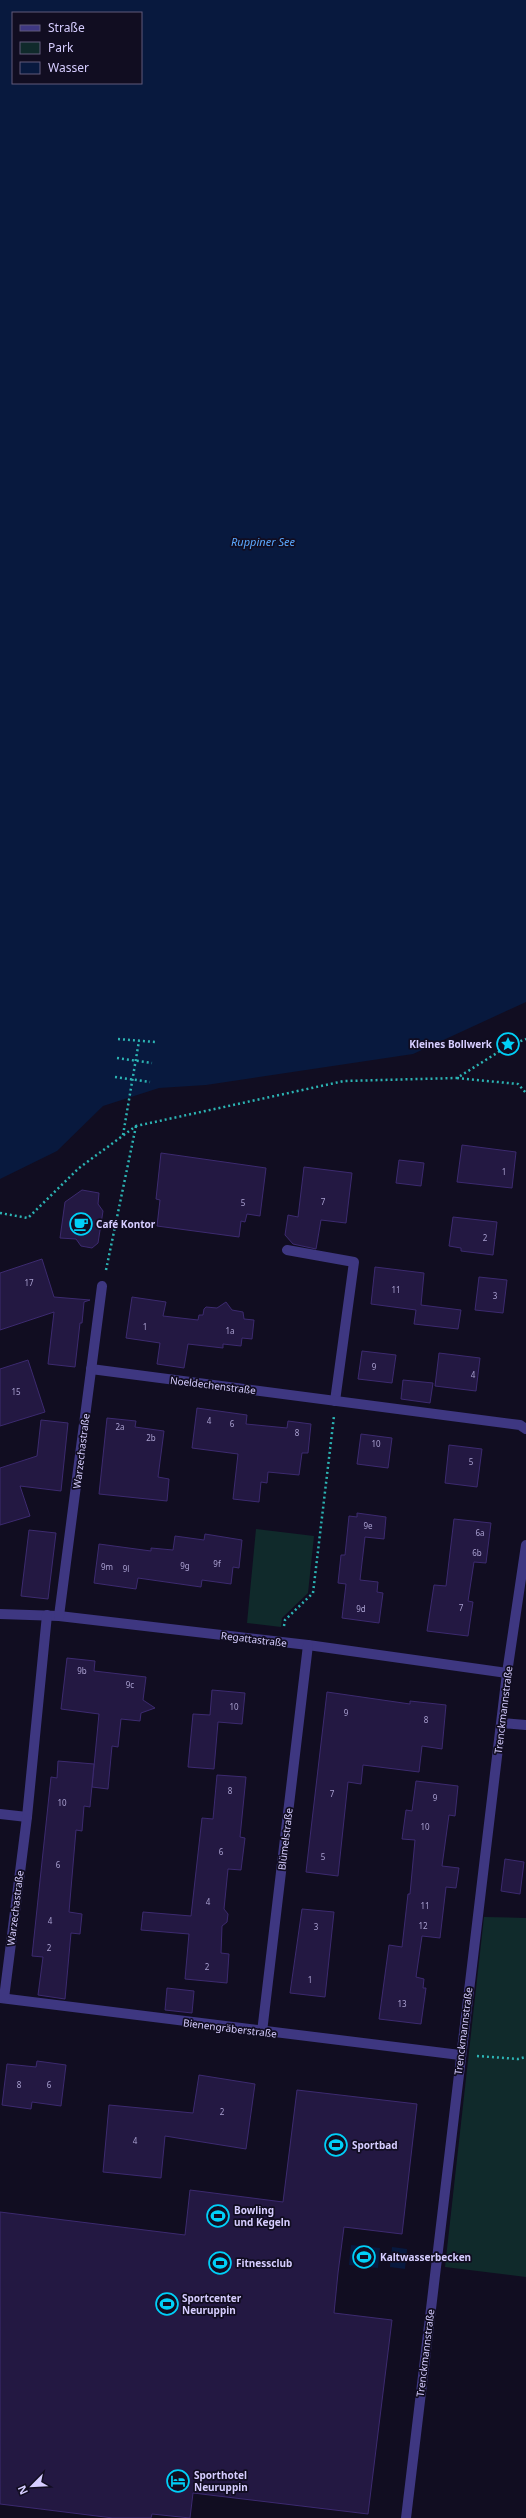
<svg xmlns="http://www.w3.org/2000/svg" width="526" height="2518" viewBox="0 0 526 2518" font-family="'Noto Sans',sans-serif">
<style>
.green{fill:#102a2b}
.water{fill:#08193e;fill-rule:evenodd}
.building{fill:#231842;stroke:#3c2a6f}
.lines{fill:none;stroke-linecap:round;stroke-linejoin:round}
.path{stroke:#2cb4b4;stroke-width:2.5;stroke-dasharray:2 3;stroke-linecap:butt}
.service{stroke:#3e3781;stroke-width:10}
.minor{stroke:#3e3781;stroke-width:10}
.labels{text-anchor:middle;stroke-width:3.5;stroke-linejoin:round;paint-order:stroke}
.number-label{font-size:8px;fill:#a9a0d0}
.poi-label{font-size:10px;font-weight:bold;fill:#d6cdff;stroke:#110d21;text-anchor:start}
.street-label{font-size:10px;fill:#d6cdff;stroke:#110d21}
.water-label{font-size:11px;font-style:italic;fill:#5ba9ff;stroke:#110d21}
</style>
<rect width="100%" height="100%" fill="#110d21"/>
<g class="green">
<polygon points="256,1529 314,1536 308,1593 282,1618 281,1627 247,1623"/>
<polygon points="484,1917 526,1918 526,2277 445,2267"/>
</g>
<g class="water">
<path d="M0,0H526V1002L413,1054L206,1085L159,1088L103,1106L57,1151L0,1179ZM13,13H141V83H13Z"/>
<polygon points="351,2245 380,2248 378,2268 349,2265"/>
<polygon points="392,2247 407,2249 405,2269 390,2267"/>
</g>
<g class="building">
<polygon points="462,1145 516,1152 512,1188 457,1182"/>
<polygon points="161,1153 266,1168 260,1216 247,1214 245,1222 241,1221 239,1237 157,1226 160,1200 156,1199"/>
<polygon points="399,1160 424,1163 421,1186 396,1183"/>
<polygon points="304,1167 352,1173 346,1223 321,1220 316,1249 293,1244 285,1235 288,1215 298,1217"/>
<polygon points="82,1190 99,1193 98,1204 103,1211 98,1243 92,1248 81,1246 76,1239 60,1238 65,1202"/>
<polygon points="453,1217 497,1222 493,1255 461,1251 461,1248 449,1246"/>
<polygon points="42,1259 54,1297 90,1300 84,1302 82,1323 80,1323 75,1367 48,1364 54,1312 0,1330 0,1273"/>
<polygon points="375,1267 424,1273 421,1305 461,1310 458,1329 414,1324 416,1310 371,1304"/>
<polygon points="479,1277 507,1280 503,1313 475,1310"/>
<polygon points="132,1297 166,1302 163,1316 198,1320 199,1315 203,1315 204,1309 206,1307 217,1308 226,1302 232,1310 243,1312 244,1319 254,1320 252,1339 242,1338 241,1346 223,1344 223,1348 188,1344 184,1368 157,1364 160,1343 126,1338"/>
<polygon points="362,1351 396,1355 392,1383 358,1379"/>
<polygon points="439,1353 480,1358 476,1391 435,1386"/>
<polygon points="28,1360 45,1412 0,1426 0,1369"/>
<polygon points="403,1380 433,1383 430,1403 401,1399"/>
<polygon points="197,1408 247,1415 246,1424 287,1428 288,1421 311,1424 308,1453 302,1453 299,1475 268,1472 267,1483 261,1482 259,1502 233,1499 238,1454 192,1448"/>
<polygon points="107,1418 136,1421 135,1427 164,1431 158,1477 169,1479 167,1501 99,1494"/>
<polygon points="41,1420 68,1423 61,1491 20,1486 30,1516 0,1525 0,1468 37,1456"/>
<polygon points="361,1434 392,1438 388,1468 357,1464"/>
<polygon points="449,1445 482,1449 477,1487 445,1483"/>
<polygon points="357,1513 386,1517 384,1539 365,1537 360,1580 378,1582 377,1592 383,1593 379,1623 342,1618 346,1584 338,1583 341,1555 345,1555 349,1516 357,1517"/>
<polygon points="454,1519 491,1523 486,1563 474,1562 468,1601 473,1602 468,1636 427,1631 434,1585 446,1586"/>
<polygon points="29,1530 56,1533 48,1599 21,1596"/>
<polygon points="205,1534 242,1540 239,1568 233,1567 231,1584 202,1580 201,1587 138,1578 136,1589 94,1583 99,1544 151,1551 151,1548 173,1550 175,1536 204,1540"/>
<polygon points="67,1658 95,1661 94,1671 146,1677 143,1700 155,1708 141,1713 140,1721 121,1719 118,1747 112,1746 108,1789 92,1787 99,1714 61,1709"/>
<polygon points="212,1690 245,1693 242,1724 218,1722 214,1769 188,1767 193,1714 210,1715"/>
<polygon points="327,1692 410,1704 410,1701 446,1705 442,1749 422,1746 419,1772 363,1765 361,1784 348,1782 338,1876 306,1872"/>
<polygon points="58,1761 94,1764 90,1807 84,1806 82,1831 76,1830 69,1912 82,1914 80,1934 71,1933 65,1999 38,1995 43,1957 32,1956 51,1777 57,1778"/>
<polygon points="217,1775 246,1777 240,1837 245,1838 241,1870 228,1869 224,1909 228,1914 227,1922 222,1926 221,1953 229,1954 227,1983 185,1979 189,1934 141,1930 143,1912 191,1916 202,1818 213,1819"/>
<polygon points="416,1781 458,1786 455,1816 449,1815 442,1866 459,1868 456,1888 446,1887 440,1938 422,1936 416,1977 424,1979 423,1988 426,1988 421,2024 379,2019 389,1945 402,1947 408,1894 410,1894 415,1840 402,1839 406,1810 412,1811"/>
<polygon points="505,1859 524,1862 520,1894 501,1891"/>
<polygon points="302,1909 334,1912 325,1997 290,1993"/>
<polygon points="167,1988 194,1991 192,2013 165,2010"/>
<polygon points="37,2061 66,2065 61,2106 32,2102 31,2109 2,2105 7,2064 36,2067"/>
<polygon points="199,2075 255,2084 246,2149 165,2136 161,2178 103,2172 109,2105 193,2113"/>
<polygon points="297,2090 417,2104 402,2234 344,2227 338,2273 334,2313 392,2320 368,2514 193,2493 190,2518 152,2514 151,2518 113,2518 0,2504 0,2212 185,2235 190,2190 283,2202"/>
</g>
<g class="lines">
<g class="path">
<polyline points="118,1039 155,1042"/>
<polyline points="117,1058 152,1063"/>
<polyline points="115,1077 150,1082"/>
<polyline points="457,1078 518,1084 526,1093"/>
<polyline points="123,1135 139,1041"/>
<polyline points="0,1213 28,1218 79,1168 136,1126 344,1081 457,1078 508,1046 526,1039"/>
<polyline points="106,1270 136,1126"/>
<polyline points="284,1626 285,1620 313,1593 334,1416"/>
<polyline points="477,2056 518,2059 526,2057"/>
</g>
<g class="service">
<polyline points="502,1723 526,1725"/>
<polyline points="0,1814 27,1817"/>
</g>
<g class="minor">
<polyline points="287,1250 354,1262 335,1401"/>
<polyline points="91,1369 520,1425 526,1429"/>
<polyline points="0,1614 59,1616 308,1645 507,1673"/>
<polyline points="59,1616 102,1286"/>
<polyline points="0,1998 460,2055"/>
<polyline points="4,1998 27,1817 47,1615"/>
<polyline points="262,2032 308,1645"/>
<polyline points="406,2518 507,1673 526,1545"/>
</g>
</g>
<defs>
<g id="sight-ring" transform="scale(1.15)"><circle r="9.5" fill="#110d21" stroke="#00d0f8" stroke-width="1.5"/><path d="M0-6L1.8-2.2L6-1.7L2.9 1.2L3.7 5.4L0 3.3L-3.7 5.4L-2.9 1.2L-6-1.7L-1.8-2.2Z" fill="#00d0f8"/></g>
<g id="cafe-ring" transform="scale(1.15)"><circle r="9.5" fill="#110d21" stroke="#00d0f8" stroke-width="1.5"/><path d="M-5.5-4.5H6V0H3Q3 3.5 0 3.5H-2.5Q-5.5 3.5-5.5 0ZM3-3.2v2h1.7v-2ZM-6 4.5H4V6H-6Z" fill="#00d0f8"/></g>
<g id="stadium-ring" transform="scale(1.15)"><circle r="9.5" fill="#110d21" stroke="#00d0f8" stroke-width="1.5"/><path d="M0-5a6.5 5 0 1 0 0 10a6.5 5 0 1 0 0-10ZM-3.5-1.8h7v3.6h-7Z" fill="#00d0f8"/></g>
<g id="hotel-ring" transform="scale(1.15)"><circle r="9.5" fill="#110d21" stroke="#00d0f8" stroke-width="1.5"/><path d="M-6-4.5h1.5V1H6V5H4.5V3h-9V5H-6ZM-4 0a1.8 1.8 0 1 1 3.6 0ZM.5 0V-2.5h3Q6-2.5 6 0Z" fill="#00d0f8"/></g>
</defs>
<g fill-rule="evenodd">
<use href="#sight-ring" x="508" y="1044"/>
<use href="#cafe-ring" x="81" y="1224"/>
<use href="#stadium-ring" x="336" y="2145"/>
<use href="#stadium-ring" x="218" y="2216"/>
<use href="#stadium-ring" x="364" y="2257"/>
<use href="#stadium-ring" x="220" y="2263"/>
<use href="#stadium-ring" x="167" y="2304"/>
<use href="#hotel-ring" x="178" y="2481"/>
</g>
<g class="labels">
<g class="number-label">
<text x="504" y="1175">1</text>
<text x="323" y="1205">7</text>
<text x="243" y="1206">5</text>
<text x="485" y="1241">2</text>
<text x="29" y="1286">17</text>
<text x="396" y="1293">11</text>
<text x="495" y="1299">3</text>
<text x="145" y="1330">1</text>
<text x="230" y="1334">1a</text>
<text x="374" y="1370">9</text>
<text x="473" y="1378">4</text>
<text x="16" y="1395">15</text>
<text x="209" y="1424">4</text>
<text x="232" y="1427">6</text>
<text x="120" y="1430">2a</text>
<text x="297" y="1436">8</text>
<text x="151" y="1441">2b</text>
<text x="376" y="1447">10</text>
<text x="471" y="1465">5</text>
<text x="368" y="1529">9e</text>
<text x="480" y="1536">6a</text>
<text x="477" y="1556">6b</text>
<text x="217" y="1567">9f</text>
<text x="185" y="1569">9g</text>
<text x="107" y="1570">9m</text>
<text x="126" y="1572">9l</text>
<text x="461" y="1611">7</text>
<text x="361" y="1612">9d</text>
<text x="82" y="1674">9b</text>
<text x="130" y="1688">9c</text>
<text x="234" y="1710">10</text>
<text x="346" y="1716">9</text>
<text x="426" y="1723">8</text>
<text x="230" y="1794">8</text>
<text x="332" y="1797">7</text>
<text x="435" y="1801">9</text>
<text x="62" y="1806">10</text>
<text x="425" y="1830">10</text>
<text x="221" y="1855">6</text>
<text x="323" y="1860">5</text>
<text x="58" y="1868">6</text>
<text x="208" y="1905">4</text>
<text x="425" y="1909">11</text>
<text x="50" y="1924">4</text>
<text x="423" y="1929">12</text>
<text x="316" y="1930">3</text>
<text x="49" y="1951">2</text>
<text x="207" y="1970">2</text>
<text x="310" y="1983">1</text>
<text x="402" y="2007">13</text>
<text x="19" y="2088">8</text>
<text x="49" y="2088">6</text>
<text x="222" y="2115">2</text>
<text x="135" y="2144">4</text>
</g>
<g class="poi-label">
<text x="492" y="1048" text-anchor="end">Kleines Bollwerk</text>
<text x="96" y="1228">Café Kontor</text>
<text x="352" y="2149">Sportbad</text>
<text x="234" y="2214">Bowling<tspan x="234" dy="12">und Kegeln</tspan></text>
<text x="380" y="2261">Kaltwasserbecken</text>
<text x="236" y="2267">Fitnessclub</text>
<text x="182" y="2302">Sportcenter<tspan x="182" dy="12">Neuruppin</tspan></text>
<text x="194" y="2479">Sporthotel<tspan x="194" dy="12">Neuruppin</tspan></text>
</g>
<g class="street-label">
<text transform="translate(213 1385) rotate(7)" y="4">Noeldechenstraße</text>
<text transform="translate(81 1451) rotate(-83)" y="4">Warzechastraße</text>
<text transform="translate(254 1639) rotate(7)" y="4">Regattastraße</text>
<text transform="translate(503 1710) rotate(-83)" y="4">Trenckmannstraße</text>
<text transform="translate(285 1839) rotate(-83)" y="4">Blümelstraße</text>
<text transform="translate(15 1908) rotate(-83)" y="4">Warzechastraße</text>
<text transform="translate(230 2028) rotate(7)" y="4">Bienengräberstraße</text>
<text transform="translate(463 2031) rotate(-83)" y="4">Trenckmannstraße</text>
<text transform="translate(425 2353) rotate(-83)" y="4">Trenckmannstraße</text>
</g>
<g class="water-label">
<text x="263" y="546">Ruppiner See</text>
</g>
</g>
<rect x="12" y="12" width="130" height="72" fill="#110d21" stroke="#605a7a"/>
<rect x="20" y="25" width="20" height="6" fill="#3e3781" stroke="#605a7a"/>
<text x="48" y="32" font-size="12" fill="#d6cdff">Straße</text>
<rect x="20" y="42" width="20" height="12" fill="#102a2b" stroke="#605a7a"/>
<text x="48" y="52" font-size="12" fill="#d6cdff">Park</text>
<rect x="20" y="62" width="20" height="12" fill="#08193e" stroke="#605a7a"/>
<text x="48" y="72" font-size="12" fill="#d6cdff">Wasser</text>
<g transform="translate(32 2486) rotate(246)" stroke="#110d21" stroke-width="3" paint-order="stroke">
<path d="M0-3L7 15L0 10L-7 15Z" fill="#d6cdff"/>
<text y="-6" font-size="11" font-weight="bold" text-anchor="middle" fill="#d6cdff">N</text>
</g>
</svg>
